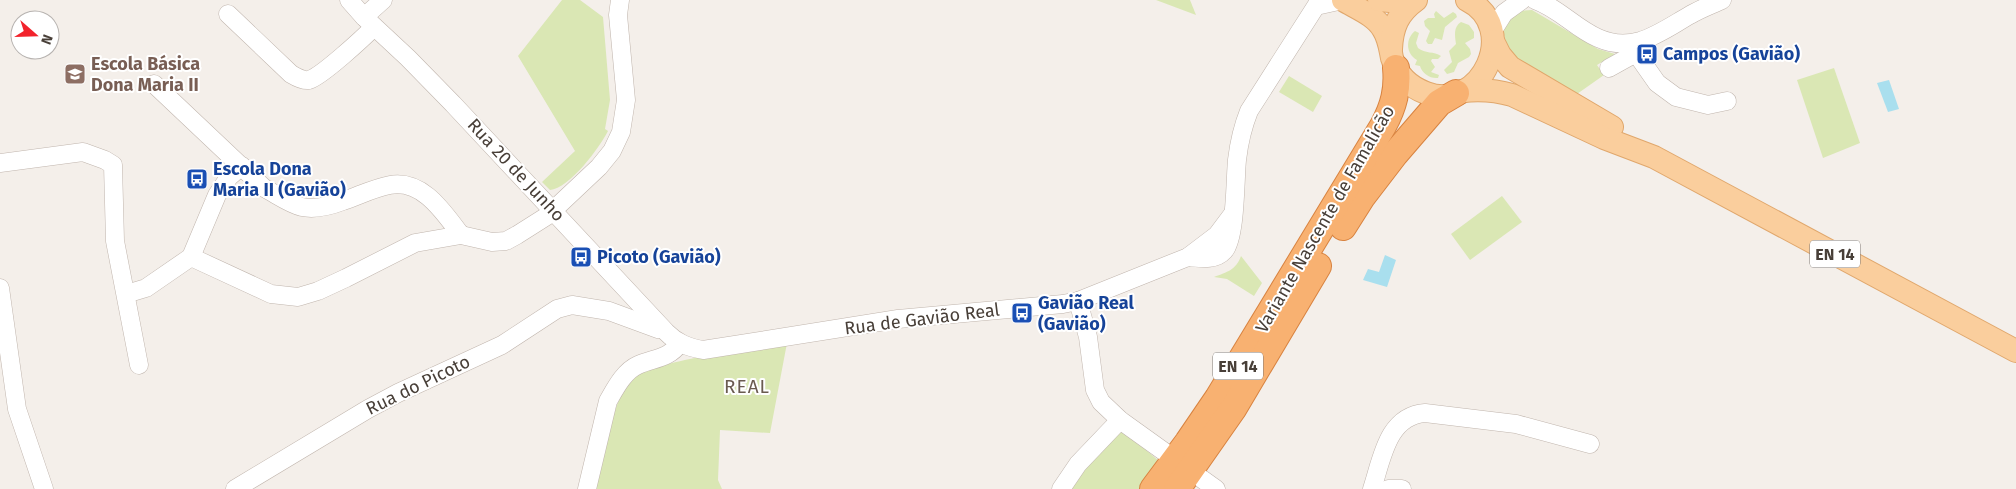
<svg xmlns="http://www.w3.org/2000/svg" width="2016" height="489" viewBox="0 0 2016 489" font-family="'Fira Sans',sans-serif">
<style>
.green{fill:#dae7b4}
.water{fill:#a9dfee}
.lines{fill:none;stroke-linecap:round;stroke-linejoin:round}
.minor-casing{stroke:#c0b5ad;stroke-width:19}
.major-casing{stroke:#e0a76c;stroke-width:24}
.highway-casing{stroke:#d88340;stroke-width:28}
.minor{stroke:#fff;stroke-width:18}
.major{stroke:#face9d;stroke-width:22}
.highway{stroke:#f8b171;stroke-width:26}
.labels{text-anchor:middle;stroke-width:4;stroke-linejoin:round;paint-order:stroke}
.shield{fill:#fff;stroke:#7f7974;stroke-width:1}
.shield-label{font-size:16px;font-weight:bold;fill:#483f38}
.transit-label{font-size:18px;font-weight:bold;fill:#164399;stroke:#fff;text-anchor:start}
.education-label{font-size:18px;font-weight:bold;fill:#785e54;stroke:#fff;text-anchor:start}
.street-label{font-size:18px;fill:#483f38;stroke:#fff}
.neighbourhood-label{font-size:19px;letter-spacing:1px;fill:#6a5b50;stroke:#fff}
</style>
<rect width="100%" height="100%" fill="#f4efea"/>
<g class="green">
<path d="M562,0H580L603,17L610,100L605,129L608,131C600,147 569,189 550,190L542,182L575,151L518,56Z"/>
<polygon points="1156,0 1190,0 1196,15"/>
<polygon points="1532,10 1598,49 1615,54 1597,65 1604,75 1577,94 1511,58 1501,26 1518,11"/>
<polygon points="1436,11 1444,18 1453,12 1456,14 1457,17 1445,27 1442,40 1435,38 1432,44 1428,44 1426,41 1430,31 1425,26 1424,21 1428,18 1435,18 1434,14"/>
<path d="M1461,22L1469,25L1474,32V38L1465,43L1470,49L1471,54L1469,57L1458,63L1454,72L1447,74L1444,70L1452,62L1449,51L1456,44C1455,36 1453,27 1461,22Z"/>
<path d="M1415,31L1419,33L1416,43L1418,48C1425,54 1434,51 1441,56L1438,59H1432L1431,61L1435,67L1431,72L1439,75L1438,78C1430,79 1422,73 1420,66L1415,65L1417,60C1406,54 1405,39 1415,31Z"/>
<polygon points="1834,68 1860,143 1823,158 1797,80"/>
<polygon points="1289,76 1322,96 1313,112 1279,92"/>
<polygon points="1502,196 1522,222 1470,260 1451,234"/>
<path d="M1241,256L1262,283L1254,296L1227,279L1214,277C1227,272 1236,270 1241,256Z"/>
<path d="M787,343L770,433L720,430L718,480L722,489H595C602,462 613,401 629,381C645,361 757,348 787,343Z"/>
<polygon points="1120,428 1159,461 1142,489 1070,489 1093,457"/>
</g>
<g class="water">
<polygon points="1889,80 1899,109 1888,112 1877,83"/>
<polygon points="1385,255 1396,260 1387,287 1363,280 1368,269 1379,272"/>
</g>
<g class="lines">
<g class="minor-casing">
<g id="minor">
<path d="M349,0L364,17L408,58L453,104L666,332C677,343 687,347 703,350L898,319L1063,304L1078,301L1188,257L1217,235L1232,215"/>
<path d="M1535,0C1560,9 1575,28 1598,38C1634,54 1660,32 1690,15C1700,9 1711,5 1722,0"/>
<path d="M228,14L291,74C296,77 303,81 309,80C322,76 363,38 374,27"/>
<polyline points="364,17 383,0"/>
<polyline points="1492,32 1504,13 1522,0"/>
<polyline points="1636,53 1657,83 1676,97 1708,105 1727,101"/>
<polyline points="1609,68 1636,53 1643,45"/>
<path d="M154,84L264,188C276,194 289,204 302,207C316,210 330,206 343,201C358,196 374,188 390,185C423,179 444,213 461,235"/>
<polyline points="0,163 83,152 105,160 113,165 115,241 139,365"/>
<polyline points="191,257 271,294 298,297 318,291 346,278 415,243 461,235 492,242 506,241 517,235 547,216 599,167 612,151 621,132 626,100 618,15 620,0"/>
<path d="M1188,257C1200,258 1215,261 1224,251C1236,238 1235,179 1237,160C1239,143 1243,126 1249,111L1316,6L1343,0"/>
<polyline points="0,288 17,409 44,489"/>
<polyline points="126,294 146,288 191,257 217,195 229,177 242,166"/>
<polyline points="1078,301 1088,337 1095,390 1101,402 1120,420 1166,453"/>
<polyline points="1202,479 1216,489"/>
<polyline points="235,489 368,409 398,393 502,345 557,309 572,305 609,311 658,329"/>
<path d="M587,489L608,401C615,389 624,371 638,365C654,358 669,359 680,343"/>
<polyline points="1061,489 1078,464 1120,420"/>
<path d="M1372,489C1382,459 1387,416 1425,413L1516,424L1590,444"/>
<polyline points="1388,489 1402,489"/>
</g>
</g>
<g class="major-casing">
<g id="major">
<path d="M1343,0C1356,8 1375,15 1383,29C1389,38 1390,48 1392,58C1397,75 1410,87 1426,93C1482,114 1521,27 1467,0"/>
<polyline points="1379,0 1401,2 1411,0"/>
<polyline points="1493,41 1500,55 1510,67 1612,127"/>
<path d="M1391,49C1392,27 1398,13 1416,0"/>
<path d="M1463,91C1481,89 1495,90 1512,95L1604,138L1654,157L2016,351"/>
</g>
</g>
<g class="highway-casing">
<g id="highway">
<polyline points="1343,227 1362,197 1395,154 1439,103 1456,93"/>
<path d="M1153,489L1188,442L1218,398L1383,126C1394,106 1398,89 1396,68"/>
<polyline points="1177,489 1233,409 1318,266"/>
</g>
</g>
<use href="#minor" class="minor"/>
<use href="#major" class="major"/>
<use href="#highway" class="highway"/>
</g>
<defs>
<g id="bus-square" transform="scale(1.125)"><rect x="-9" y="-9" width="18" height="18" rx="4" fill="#1a4fb4" stroke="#fff"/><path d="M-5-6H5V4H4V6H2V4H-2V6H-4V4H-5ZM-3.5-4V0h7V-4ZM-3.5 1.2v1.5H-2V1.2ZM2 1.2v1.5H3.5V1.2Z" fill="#fff"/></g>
<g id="school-square" transform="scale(1.125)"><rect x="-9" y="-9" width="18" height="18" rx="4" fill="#8d6e63" stroke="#fff"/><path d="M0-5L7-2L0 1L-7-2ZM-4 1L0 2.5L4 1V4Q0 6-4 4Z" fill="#fff"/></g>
</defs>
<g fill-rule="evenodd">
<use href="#bus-square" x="1647" y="54"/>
<use href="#school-square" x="75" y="74"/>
<use href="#bus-square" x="197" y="179"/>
<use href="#bus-square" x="581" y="257"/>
<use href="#bus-square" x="1022" y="313"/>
</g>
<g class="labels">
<g class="shield">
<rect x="1810" y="240.5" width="50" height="27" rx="4"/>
<rect x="1213" y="352.5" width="50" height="27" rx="4"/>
</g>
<g class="shield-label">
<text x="1835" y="260">EN 14</text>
<text x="1238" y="372">EN 14</text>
</g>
<g class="transit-label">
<text x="1663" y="60">Campos (Gavião)</text>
<text x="213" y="175">Escola Dona<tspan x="213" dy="21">Maria II (Gavião)</tspan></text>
<text x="597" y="263">Picoto (Gavião)</text>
<text x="1038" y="309">Gavião Real<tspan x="1038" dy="21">(Gavião)</tspan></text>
</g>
<g class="education-label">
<text x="91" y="70">Escola Básica<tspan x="91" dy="21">Dona Maria II</tspan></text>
</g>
<g class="street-label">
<text transform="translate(516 170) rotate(47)" y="6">Rua 20 de Junho</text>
<text transform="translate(1325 219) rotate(-60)" y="6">Variante Nascente de Famalicão</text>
<text transform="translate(922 319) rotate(-7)" y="6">Rua de Gavião Real</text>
<text transform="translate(418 385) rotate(-26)" y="6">Rua do Picoto</text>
</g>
<g class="neighbourhood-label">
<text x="747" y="393">REAL</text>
</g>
</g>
<g transform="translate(35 35) rotate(110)"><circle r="24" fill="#ffffff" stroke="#b6b2af"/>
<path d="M0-4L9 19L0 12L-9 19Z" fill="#f2232c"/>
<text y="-8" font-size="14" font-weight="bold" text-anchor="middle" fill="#483f38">N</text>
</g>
</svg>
